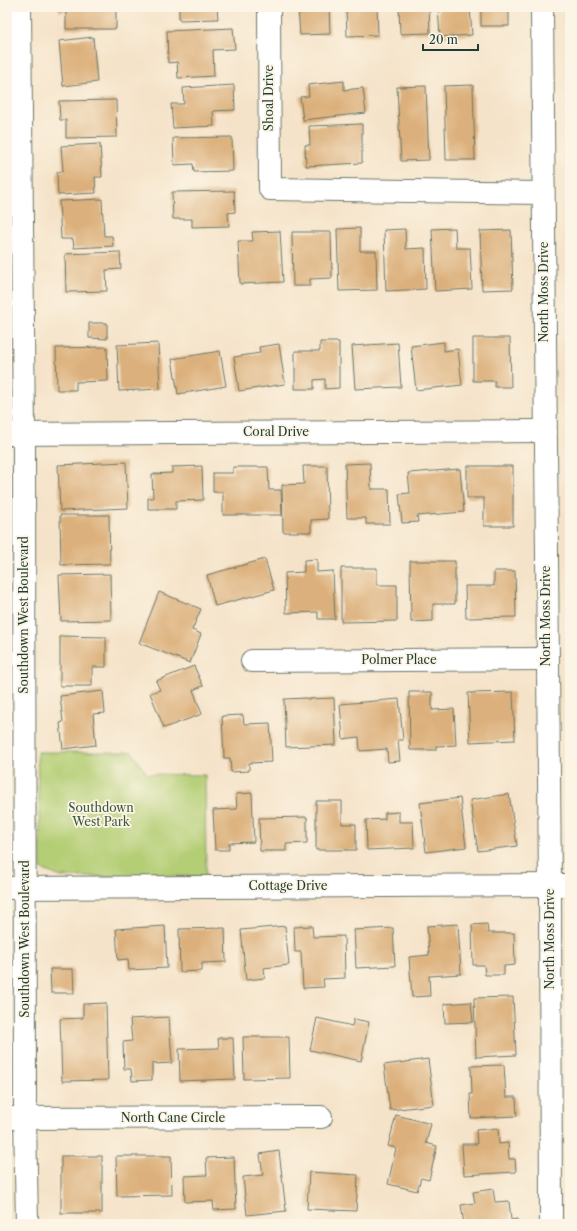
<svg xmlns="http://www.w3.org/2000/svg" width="577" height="1231" viewBox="0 0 577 1231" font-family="'Libre Caslon Text',serif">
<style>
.green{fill:#b4ce74;stroke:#6a8654}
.building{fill:#dcb07b}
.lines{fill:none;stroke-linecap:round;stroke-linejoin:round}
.minor-casing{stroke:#6a7768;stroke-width:24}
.minor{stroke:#fff;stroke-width:22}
.labels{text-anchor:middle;stroke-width:3.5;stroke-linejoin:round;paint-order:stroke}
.street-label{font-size:12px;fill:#1f3d34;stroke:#fcf5e5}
.park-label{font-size:12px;fill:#3d5a41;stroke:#fcf5e5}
</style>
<rect width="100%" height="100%" fill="#fcf5e5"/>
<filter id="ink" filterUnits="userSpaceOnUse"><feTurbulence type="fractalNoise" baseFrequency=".025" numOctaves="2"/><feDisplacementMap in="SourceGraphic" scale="8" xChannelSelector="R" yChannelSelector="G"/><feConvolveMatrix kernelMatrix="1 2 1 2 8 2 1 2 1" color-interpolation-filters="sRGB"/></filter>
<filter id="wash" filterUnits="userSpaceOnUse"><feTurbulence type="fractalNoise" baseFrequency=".012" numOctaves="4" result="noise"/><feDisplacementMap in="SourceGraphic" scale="16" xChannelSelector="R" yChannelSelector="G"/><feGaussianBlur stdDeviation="0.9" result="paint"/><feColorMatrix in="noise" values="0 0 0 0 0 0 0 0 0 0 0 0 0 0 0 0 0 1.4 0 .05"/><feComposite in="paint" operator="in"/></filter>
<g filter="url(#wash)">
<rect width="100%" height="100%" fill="#f5e3c9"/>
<polygon class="green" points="37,752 132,752 147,774 205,775 206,876 61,877 41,869"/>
<g id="blocks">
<g class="building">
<polygon points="59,7 116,7 116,29 66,29 66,11 59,12"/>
<polygon points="179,7 217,7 218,19 179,20"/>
<polygon points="298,7 329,7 330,34 300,35"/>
<polygon points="346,7 377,7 378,35 347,36"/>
<polygon points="399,7 429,7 430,33 400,34"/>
<polygon points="438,7 470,7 472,35 440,37"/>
<rect x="481" y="7" width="28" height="19"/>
<polygon points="233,28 235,49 213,50 214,76 178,78 177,62 168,63 167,31"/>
<polygon points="93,37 97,82 63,86 59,41"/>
<polygon points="344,81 344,90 363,88 366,113 303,120 300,97 309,96 308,85"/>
<polygon points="234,85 235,110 213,111 214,126 173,128 171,104 184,104 183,88"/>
<polygon points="473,85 475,160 446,160 444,86"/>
<polygon points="426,86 429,160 401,161 397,87"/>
<polygon points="116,100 117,137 66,138 66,120 60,120 59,101"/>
<polygon points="362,124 362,163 306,166 305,145 310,145 309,126"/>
<polygon points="232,137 233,171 194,172 193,164 174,165 173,138"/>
<polygon points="100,144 102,177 95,177 96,193 58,195 57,172 63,171 61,146"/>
<polygon points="234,191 235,212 228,213 229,226 192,227 192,219 173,219 172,192"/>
<polygon points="102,199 104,236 112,236 113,246 74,248 73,239 61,239 59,201"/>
<polygon points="360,228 360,251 376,251 377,290 339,291 337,229"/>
<polygon points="455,228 456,248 470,248 472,289 435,291 432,229"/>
<polygon points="405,229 406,249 425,248 426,289 386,291 384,230"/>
<polygon points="511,230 513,289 482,290 480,231"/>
<polygon points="280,231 283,282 240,284 238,241 253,241 252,232"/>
<polygon points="292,232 331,232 332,278 310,279 310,286 293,286"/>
<polygon points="120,252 121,269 106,270 107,291 66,292 65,254"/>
<polygon points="89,323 107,323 107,339 89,338"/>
<polygon points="473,338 510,338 511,387 495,387 495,381 473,381"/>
<polygon points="320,342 339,342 339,388 325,389 325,379 314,380 314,389 295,389 295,351 320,351"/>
<polygon points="444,342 444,351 458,349 462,385 416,390 411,346"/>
<polygon points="158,343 160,389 119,391 117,345"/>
<polygon points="398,343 401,387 355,389 352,346"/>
<polygon points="279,344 285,384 239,391 234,357 260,353 259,347"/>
<polygon points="107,347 108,381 76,382 76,390 57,390 56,348"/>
<polygon points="220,351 226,386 178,394 172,359"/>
<polygon points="126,462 128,508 60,511 58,465"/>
<polygon points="370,463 371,489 389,489 390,524 366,524 366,518 347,518 345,464"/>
<polygon points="202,466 203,500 176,501 176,509 148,509 148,498 153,498 152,474 172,473 172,467"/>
<polygon points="303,466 327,466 328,519 311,520 311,532 283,532 282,485 304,484"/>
<polygon points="467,466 513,466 513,526 484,526 484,498 467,498"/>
<polygon points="233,467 268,467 269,490 281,490 282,515 223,515 223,492 213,492 213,473 233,473"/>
<polygon points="460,469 464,512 417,516 418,522 402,523 399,494 410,493 408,473"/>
<polygon points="60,515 109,515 110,564 61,565"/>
<polygon points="265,559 274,590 215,606 207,575"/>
<polygon points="317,559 317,572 333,571 335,619 318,619 318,612 286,613 285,573 304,572 304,560"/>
<polygon points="410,561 455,561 455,604 433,604 433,621 411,622"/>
<polygon points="341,568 377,568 377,585 397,585 397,621 341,622"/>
<polygon points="494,571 515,571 516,617 466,618 465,586 494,586"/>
<polygon points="110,574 111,620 61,621 59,575"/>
<polygon points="159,592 201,609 192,630 201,634 190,663 139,643"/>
<polygon points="60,636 106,637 106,667 92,667 92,686 60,686"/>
<polygon points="194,666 203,686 193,690 202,714 164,728 150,693 160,690 156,681"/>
<polygon points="103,691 105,713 93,714 96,745 63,749 60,723 63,722 60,696"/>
<polygon points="409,692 432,692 432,710 454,709 456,745 436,746 436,750 410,750"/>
<polygon points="513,692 515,740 470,742 468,693"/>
<polygon points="307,698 307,699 334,698 336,745 286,747 284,699"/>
<polygon points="399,699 403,740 398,740 400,761 388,762 387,749 360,751 359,737 343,739 340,704"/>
<polygon points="243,715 244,724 270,723 272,762 249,763 249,771 231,772 230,758 224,758 222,716"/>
<polygon points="252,793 254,842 229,843 229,850 215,850 213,810 237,809 236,794"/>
<polygon points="509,794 517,846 478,851 470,800"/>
<polygon points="460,798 466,847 426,852 420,803"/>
<polygon points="316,801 342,801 342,824 356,824 356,850 316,850"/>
<polygon points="399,812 399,822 413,822 414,848 367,850 366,820 385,819 385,813"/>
<polygon points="307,817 307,843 286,844 286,851 260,851 259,818"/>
<polygon points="458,924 461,974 429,976 430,996 412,997 409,957 429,955 427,926"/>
<polygon points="487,924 488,933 514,933 515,965 504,966 504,975 485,975 484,965 473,965 472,925"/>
<polygon points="165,926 167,968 129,970 128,959 118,960 116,929"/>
<polygon points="285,926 289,965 264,968 265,978 246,980 241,930"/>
<polygon points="312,926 313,937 344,936 345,978 323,979 324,987 303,988 301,952 295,952 294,927"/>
<polygon points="225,928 226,962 202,963 202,971 180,972 179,929"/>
<polygon points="393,928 395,966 356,968 354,930"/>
<polygon points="50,969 73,969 74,993 51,993"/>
<polygon points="513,997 516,1055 476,1057 474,998"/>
<polygon points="471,1002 473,1022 445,1023 444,1004"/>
<polygon points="106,1003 108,1080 62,1081 60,1019 83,1018 83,1004"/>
<polygon points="169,1017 172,1063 152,1064 152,1080 132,1081 131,1069 124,1069 123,1042 132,1041 130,1019"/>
<polygon points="317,1018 352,1026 354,1019 369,1022 361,1061 310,1050"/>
<polygon points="243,1037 289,1037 290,1078 244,1079"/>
<polygon points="218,1038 233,1038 235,1079 180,1081 179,1049 219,1048"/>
<polygon points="428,1059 434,1105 390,1110 384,1065"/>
<polygon points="504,1065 506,1097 516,1097 517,1116 471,1118 470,1094 472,1094 471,1066"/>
<polygon points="396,1115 431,1124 426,1143 437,1146 429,1180 421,1178 417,1191 388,1184 396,1148 388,1146"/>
<polygon points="498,1128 499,1144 508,1143 509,1159 515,1159 516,1172 464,1175 462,1144 477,1144 476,1130"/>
<polygon points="279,1151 286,1211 247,1215 243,1177 263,1175 260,1154"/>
<rect x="61" y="1156" width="41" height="57"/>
<polygon points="116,1156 171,1156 172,1195 117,1196"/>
<polygon points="234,1157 236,1209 214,1210 213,1201 185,1202 184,1176 207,1175 206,1158"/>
<polygon points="309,1172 358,1175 356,1211 307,1209"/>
<polygon points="493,1189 495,1202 509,1201 511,1220 517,1219 518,1224 464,1224 461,1205 475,1203 473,1192"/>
</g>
</g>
</g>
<g filter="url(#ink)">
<use href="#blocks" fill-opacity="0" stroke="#6a7768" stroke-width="1"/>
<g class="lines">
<g class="minor-casing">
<g id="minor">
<polyline points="20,7 24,434 25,1118 27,1224"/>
<polyline points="269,7 270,189 543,193"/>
<polyline points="542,7 550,885 551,1224"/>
<polyline points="7,434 545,431"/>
<polyline points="252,661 547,659"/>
<polyline points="7,888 570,885"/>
<polyline points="7,1118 321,1117"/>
</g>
</g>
<use href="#minor" class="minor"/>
</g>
</g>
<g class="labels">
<g class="street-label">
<text transform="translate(269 98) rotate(-90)" y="4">Shoal Drive</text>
<text transform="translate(544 292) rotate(-90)" y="4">North Moss Drive</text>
<text x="276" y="436">Coral Drive</text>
<text transform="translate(24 615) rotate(-90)" y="4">Southdown West Boulevard</text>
<text transform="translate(546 616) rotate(-90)" y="4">North Moss Drive</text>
<text x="399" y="664">Polmer Place</text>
<text x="288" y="890">Cottage Drive</text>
<text transform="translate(25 939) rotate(-90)" y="4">Southdown West Boulevard</text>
<text transform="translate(550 939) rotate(-90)" y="4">North Moss Drive</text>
<text x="173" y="1122">North Cane Circle</text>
</g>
<g class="park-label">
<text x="101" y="812">Southdown<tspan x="101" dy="14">West Park</tspan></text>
</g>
</g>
<rect width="577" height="1231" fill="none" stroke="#fcf5e5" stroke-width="24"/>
<path d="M423 44v6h55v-6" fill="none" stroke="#1f3d34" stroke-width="2"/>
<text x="429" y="44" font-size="12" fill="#1f3d34" stroke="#fcf5e5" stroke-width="3" paint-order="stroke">20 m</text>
</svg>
